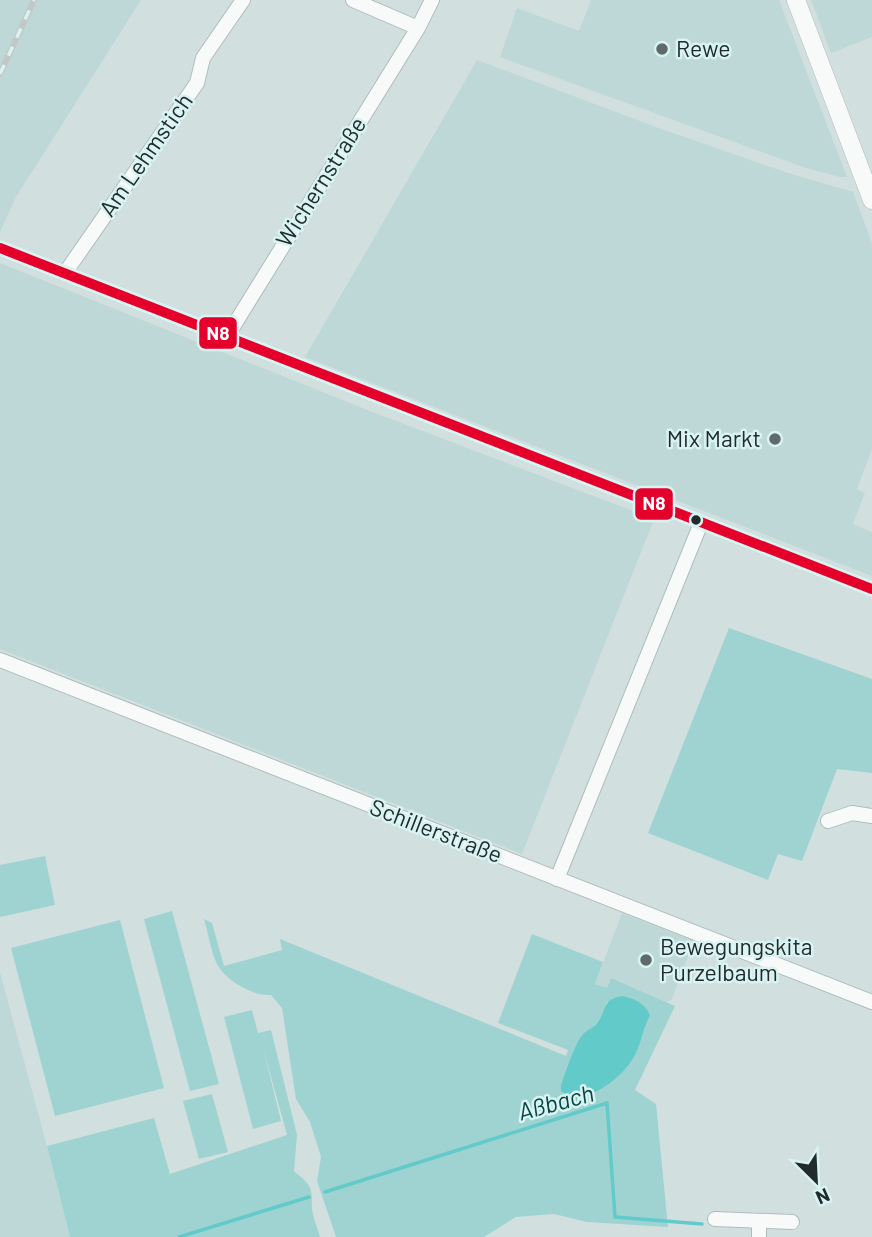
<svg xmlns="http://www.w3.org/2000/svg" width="872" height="1237" viewBox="0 0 872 1237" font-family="Barlow,sans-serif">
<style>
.built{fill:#bdd8d7}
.green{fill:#9ed3d2;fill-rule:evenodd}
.water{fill:#62cac9}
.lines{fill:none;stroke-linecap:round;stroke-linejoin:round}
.stream{stroke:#62cac9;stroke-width:3.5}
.minor-casing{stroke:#b0bcbb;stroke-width:16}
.major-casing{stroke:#b0bcbb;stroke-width:19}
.minor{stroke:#f8fafa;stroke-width:14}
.major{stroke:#f8fafa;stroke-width:18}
.rail-casing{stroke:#c3c7c6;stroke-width:6}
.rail{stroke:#d8f3f2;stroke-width:3.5;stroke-dasharray:10;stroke-linecap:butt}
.bus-1-casing{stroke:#d8f3f2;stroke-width:16}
.bus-1{stroke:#e4002b;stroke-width:10}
.poi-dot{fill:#5f6a6a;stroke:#d8f3f2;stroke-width:2.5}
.bus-dot{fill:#212b2b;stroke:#d8f3f2;stroke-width:2.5}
.labels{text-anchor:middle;stroke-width:5;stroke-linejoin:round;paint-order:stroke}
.poi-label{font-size:23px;fill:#212b2b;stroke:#d8f3f2;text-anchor:start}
.street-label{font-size:23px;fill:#212b2b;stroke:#d8f3f2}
.water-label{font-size:24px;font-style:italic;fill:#054544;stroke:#d8f3f2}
.line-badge{stroke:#d8f3f2;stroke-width:2.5}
.badge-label{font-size:19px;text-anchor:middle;font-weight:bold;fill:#fff}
</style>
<rect width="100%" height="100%" fill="#d1e0df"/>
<g class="built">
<polygon points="0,0 141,0 16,197 0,232"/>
<polygon points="591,0 779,0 847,177 840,177 806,168 500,57 517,8 579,31"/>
<polygon points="811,0 872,0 872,37 831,53"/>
<polygon points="477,60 656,127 788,173 853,192 872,243 872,449 857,489 865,493 853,524 872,532 872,576 305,357"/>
<polygon points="0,263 370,411 654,519 522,854 0,649"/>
<polygon points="622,913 694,941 671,1001 666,1002 611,978 607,989 595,984"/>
<polygon points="0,972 47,1146 70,1237 0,1237"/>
</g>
<g class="green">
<polygon points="729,628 872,679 872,773 837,769 802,861 778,854 768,880 648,833"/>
<polygon points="45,856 55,905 0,917 0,865"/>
<polygon points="172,911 219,1084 190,1091 144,919"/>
<path d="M204,919L212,923L224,966L282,950L280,939L566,1056L568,1050L498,1023L532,934L603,962L595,984L607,988L611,978L675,1006L635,1090L656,1104L668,1227L587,1222L554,1214L516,1217L484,1237H336L317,1181L321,1157L310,1122L296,1099L282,1008L271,995C260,995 254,993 244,988C210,970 214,953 204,919ZM607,1002L650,1016C643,1028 642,1041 636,1053C626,1075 600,1090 579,1099L561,1085L583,1034L594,1027L600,1019Z"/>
<polygon points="120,920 164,1088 55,1116 11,948"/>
<path d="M252,1010L258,1033L271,1030L297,1135L294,1171C312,1186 312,1187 312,1209C313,1218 318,1229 320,1237H70L47,1146L154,1118L170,1174L287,1135L263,1048L281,1121L253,1129L224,1017Z"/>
<polygon points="212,1094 228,1152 199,1159 183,1101"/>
</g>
<path class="water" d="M623,996C634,999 646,1003 650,1016C643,1028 642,1041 636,1053C626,1075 597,1095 574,1100L561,1091V1085C566,1072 575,1042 584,1033C589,1029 594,1028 598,1022C607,1009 602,999 623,996Z"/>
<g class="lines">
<g class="stream">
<polyline points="325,1192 607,1103 615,1217 702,1224"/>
<polyline points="179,1237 309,1197"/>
</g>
<g class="minor-casing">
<g id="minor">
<polyline points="353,0 418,28"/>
<polyline points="0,248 872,589"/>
<polyline points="65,273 197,83 203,58 243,0"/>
<polyline points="226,338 418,28 432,0"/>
<path d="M0,660C290,776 582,886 872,1002"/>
<polyline points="828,821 852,813 872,816"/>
<polyline points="557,879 701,523"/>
<polyline points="715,1219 792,1222"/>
<polyline points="759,1237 759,1221"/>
</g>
</g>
<g class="major-casing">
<polyline id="major" points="796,0 872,200"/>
</g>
<use href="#minor" class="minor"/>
<use href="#major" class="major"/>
<g class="rail-casing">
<polyline id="rail" points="0,74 34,0"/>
</g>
<use href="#rail" class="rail"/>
<g class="bus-1-casing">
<polyline id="bus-1" points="0,248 872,589"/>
</g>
<use href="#bus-1" class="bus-1"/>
</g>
<g class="poi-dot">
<circle cx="662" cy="49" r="7"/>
<circle cx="775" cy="439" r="7"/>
<circle cx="646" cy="960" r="7"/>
</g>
<circle class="bus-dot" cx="696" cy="520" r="6"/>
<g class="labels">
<g class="poi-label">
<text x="676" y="57">Rewe</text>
<text x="761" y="447" text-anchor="end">Mix Markt</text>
<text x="660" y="955">Bewegungskita<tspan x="660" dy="26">Purzelbaum</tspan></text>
</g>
<g class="street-label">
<text transform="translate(146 155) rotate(-55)" y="8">Am Lehmstich</text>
<text transform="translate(321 182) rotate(-58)" y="8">Wichernstraße</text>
<text transform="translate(436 831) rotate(21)" y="8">Schillerstraße</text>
</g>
<g class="water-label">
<text transform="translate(556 1103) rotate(-15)" y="8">Aßbach</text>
</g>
</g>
<g class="line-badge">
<rect x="198" y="316" width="40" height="34" rx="7" fill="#e4002b"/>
<rect x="634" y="487" width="40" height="34" rx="7" fill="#e4002b"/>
</g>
<g class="badge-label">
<text x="218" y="340">N8</text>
<text x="654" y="510">N8</text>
</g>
<g transform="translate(816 1181) rotate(156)" stroke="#d8f3f2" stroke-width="5" paint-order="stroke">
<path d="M0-5L12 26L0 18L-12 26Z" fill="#212b2b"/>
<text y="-10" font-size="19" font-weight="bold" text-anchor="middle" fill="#212b2b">N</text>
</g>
</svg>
